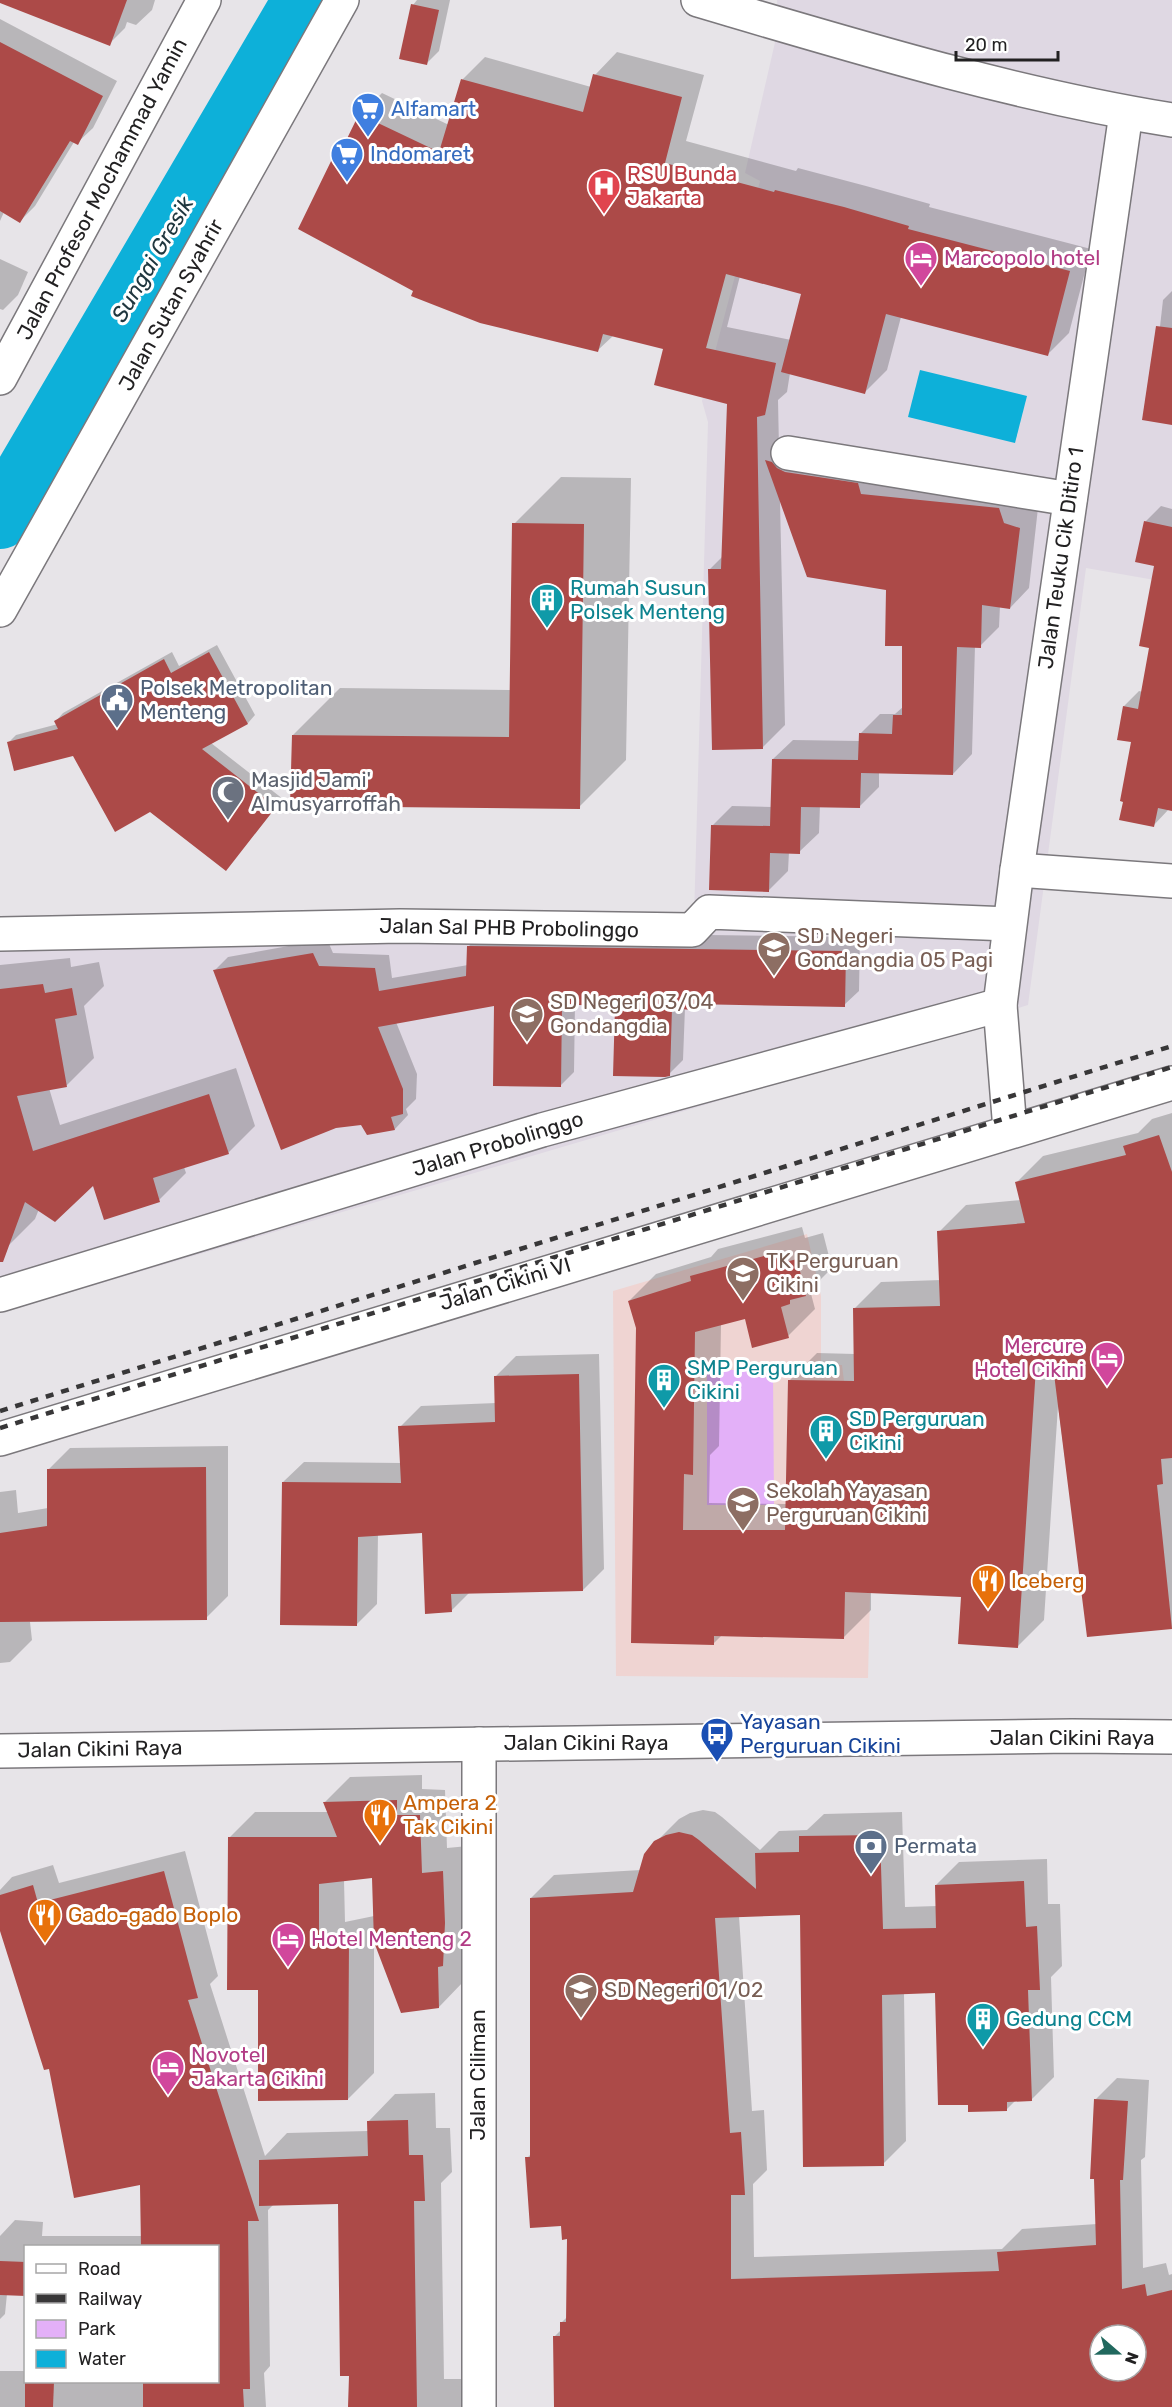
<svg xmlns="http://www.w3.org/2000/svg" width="1172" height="2407" viewBox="0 0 1172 2407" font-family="Rubik,sans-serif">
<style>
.built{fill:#dfd8e3}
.education{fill:#efd4d2}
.green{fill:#e3b0f8}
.water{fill:#0db0d9}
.shadow{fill:#0003;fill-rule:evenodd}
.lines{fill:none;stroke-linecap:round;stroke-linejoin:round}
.river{stroke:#0db0d9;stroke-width:62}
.building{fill:#ac4a48;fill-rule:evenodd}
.minor-casing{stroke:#7b787c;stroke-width:36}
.major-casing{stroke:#7b787c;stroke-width:36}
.minor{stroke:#fff;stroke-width:33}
.major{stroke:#fff;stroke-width:33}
.rail{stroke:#383738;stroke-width:4.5;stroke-dasharray:8 8;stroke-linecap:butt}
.labels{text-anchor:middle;stroke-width:6;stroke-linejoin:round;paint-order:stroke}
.shop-label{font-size:21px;fill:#366cbe;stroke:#fff;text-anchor:start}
.health-label{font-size:21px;fill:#be3a42;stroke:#fff;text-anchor:start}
.street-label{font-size:21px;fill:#222122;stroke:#fff}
.hotel-label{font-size:21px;fill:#b23c85;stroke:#fff;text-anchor:start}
.culture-label{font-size:21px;fill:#0d838f;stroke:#fff;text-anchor:start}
.service-label{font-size:21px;fill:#4e5e75;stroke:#fff;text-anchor:start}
.worship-label{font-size:21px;fill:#5b616d;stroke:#fff;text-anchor:start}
.education-label{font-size:21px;fill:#785e54;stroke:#fff;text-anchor:start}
.food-label{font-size:21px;fill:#c56008;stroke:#fff;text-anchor:start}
.transit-label{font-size:21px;fill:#164399;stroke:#fff;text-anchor:start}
.water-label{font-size:22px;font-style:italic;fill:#20373f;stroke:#fff}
</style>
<rect width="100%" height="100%" fill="#e7e4e8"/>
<polygon class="built" points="777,0 1172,0 1172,583 1086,568 1028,1005 810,1074 0,1313 0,922 694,918 708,422 702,401 760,181 745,173 779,25"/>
<polygon class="education" points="807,1234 821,1296 821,1365 842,1365 845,1389 875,1388 868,1678 616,1676 613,1291"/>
<polygon class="green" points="707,1370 773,1370 774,1505 707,1505"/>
<polygon class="water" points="920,370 1027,396 1015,443 908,417"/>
<g class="shadow">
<polygon points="0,0 155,0 152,10 136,25 127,22 125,28 109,44"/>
<polygon points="417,0 450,0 439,51 427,63 413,5"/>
<polygon points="0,19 117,81 93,128 77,143 74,142 35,206 20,221 4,212 0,221"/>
<path d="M617,52L704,75L686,141L796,171L798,168L866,186L930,204L929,207L1091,249L1069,333L1047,355L901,317L887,370L865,392L790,373L787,392L778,400L779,448L1038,508L1029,588L1010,608L1000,606L999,627L980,646H975L972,754L953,774L879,772V787L860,806L820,805L819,833L799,852H789L788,871L769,890L713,825L732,806L772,807L773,759L793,740L860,741V734L880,714H895L904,706V644L888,588L780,501L785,725L763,747L709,570L723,556L728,403L665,348L614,335L598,350L415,290L336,154L346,144L360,115L382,93L449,125L463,79L485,57L591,87L595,75ZM740,276L803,293L791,340L727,327Z"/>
<polygon points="0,259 28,272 18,295 3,310 0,309"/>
<polygon points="1172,291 1172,423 1156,362 1163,300"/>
<polygon points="561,477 631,478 626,760 579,807 293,735 340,688 511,690 514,524"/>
<polygon points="1161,506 1172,509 1172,809 1169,809 1153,826 1124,706 1139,691 1143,692 1151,647 1156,565 1145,522"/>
<polygon points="217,645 255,715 248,723 211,743 283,799 226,869 74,754 8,743 16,735 58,724 56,721 63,713 172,652 179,666"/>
<polygon points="483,932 860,937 859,991 844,1005 696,1003 690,1008 685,1008 683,1060 669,1074 616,1005 575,1004 574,1072 560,1086 495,1004 396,1022 417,1074 416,1099 406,1109 408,1115 395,1129 362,1124 214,971 228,957 327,939 333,953 389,955 392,978 468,965 469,946"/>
<polygon points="70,958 71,967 99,962 104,986 84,1006 94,1058 67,1085 49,1088 60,1125 236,1068 255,1126 228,1153 184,1167 186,1173 159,1200 94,1183 39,1209 35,1219 9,1245 0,1215 0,965"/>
<polygon points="1172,1113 1172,1628 1089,1635 1058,1406 1044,1620 1017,1647 963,1596 871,1592 871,1610 844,1637 722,1635 713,1644 633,1642 637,1327 629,1301 656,1274 711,1257 718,1249 802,1227 805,1238 823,1233 832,1268 810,1290 815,1309 788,1336 746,1317 721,1324 719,1446 710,1455 709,1503 787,1504 790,1380 817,1353 855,1354 854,1309 881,1282 941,1280 939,1232 966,1205 1021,1200 1016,1183 1043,1156 1138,1133 1152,1119"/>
<polygon points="599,1354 604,1569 583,1590 470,1592 451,1611 423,1532 378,1534 377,1604 357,1624 283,1482 304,1462 401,1463 400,1427 421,1406 496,1403 495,1377 516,1356"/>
<polygon points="228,1446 228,1596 206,1618 30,1622 32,1640 10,1662 0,1663 0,1492 16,1490 18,1513 48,1508 48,1470 70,1448"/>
<path d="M422,1775V1789L445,1790L447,1848L468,1846L464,1981L439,2007L402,2011L374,1940V2073L348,2099L260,1988L229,1838L255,1812H329L325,1802L350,1777ZM373,1876L374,1916L345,1922L344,1880Z"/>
<polygon points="703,1810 715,1812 722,1817 760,1850 779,1831 807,1830 824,1814 902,1812 905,1907 937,1906 936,1885 959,1862 1047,1859 1048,1904 1060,1904 1062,1966 1051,1977 1054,2077 1031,2100 1016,2100 1007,2109 970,2103 936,1992 904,1993 906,2141 883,2164 802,1914 739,1916 752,2111 764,2110 767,2170 753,2184 754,2257 1002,2249 1022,2229 1097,2224 1095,2100 1117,2078 1149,2080 1145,2157 1141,2160 1143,2268 1166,2263 1169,2275 1172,2274 1172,2407 1135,2407 1126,2371 1136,2371 1136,2335 1100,2335 1100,2371 1108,2371 1110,2407 556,2407 554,2337 562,2329 562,2322 568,2316 569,2238 527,2158 532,2153 531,1898 554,1875 641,1870 656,1842 679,1819 690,1813"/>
<polygon points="185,1851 218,1976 210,1984 265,2156 287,2133 368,2131 368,2122 395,2094 435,2093 436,2128 450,2128 452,2172 441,2183 444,2379 465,2379 464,2407 349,2407 350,2375 339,2202 274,2204 268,2210 270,2366 264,2373 266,2407 0,2407 0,2371 26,2371 26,2382 218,2382 218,2246 26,2246 26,2295 7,2294 5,2314 0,2319 0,2236 15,2220 43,2222 42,2236 142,2236 142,2184 50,2067 0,1926 0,1890 12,1877 53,1865 59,1883"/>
</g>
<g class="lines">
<polyline class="river" points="0,518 304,0"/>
</g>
<g class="building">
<polygon points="0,0 127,0 110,46 0,3"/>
<polygon points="411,4 439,10 427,65 399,59"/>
<polygon points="0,42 103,96 78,145 70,141 20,223 0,211"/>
<polygon points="593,74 682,97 665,163 774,192 775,190 844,207 909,226 908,229 1070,271 1048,356 886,314 865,394 781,372 801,294 726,274 706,348 776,363 765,415 757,417 763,749 712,750 708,569 721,569 727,404 654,385 663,349 603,334 598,352 480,323 411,296 413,291 298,229 335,153 339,155 359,114 439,152 461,79 583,112"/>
<polygon points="1156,326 1172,328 1172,425 1142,420"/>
<polygon points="765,460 772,462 777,468 785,472 858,483 861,494 999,508 1004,523 1020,528 1010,609 982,605 981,648 957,647 953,775 861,773 860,808 801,807 800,854 770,853 769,892 709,890 711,825 770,826 772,759 858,760 859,733 892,734 893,715 902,715 902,646 885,646 886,590 807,577"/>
<polygon points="1144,521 1172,527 1172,811 1158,808 1154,827 1119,820 1123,802 1120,801 1131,742 1117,740 1123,706 1138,709 1149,648 1139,646 1154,566 1135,562"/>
<polygon points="512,523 584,524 580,809 290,806 292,735 509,737"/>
<polygon points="209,652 248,724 202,749 276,807 226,871 150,812 115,832 73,756 14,771 7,742 58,729 54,721 164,659 171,673"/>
<polygon points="467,946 846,951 845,1007 691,1004 691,1010 672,1008 670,1076 665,1077 613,1076 615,1007 562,1004 561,1087 493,1086 494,1006 378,1027 403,1089 403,1114 391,1117 395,1130 367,1135 361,1125 336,1128 281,1150 213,970 313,953 319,966 375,968 379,991 466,976"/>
<polygon points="43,984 45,993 72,988 77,1015 55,1019 67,1087 17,1096 33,1151 209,1094 229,1154 153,1178 160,1202 104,1220 93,1186 55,1222 25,1202 3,1262 0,1262 0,989"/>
<polygon points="1159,1135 1172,1172 1172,1458 1161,1459 1163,1484 1157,1485 1172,1629 1087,1637 1053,1366 1036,1367 1018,1648 958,1644 961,1597 845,1592 844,1639 714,1636 714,1645 631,1643 636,1328 628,1301 691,1281 690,1276 775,1253 778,1264 797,1259 806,1296 790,1300 790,1304 781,1307 789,1338 752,1348 745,1319 695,1332 693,1475 684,1474 683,1530 785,1530 788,1380 854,1381 853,1308 940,1306 937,1231 1025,1223 1015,1182 1126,1155 1123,1146"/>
<polygon points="579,1374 583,1591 451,1594 452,1612 425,1614 422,1533 358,1537 357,1626 280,1625 282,1482 401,1483 398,1426 495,1422 494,1376"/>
<polygon points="206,1467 207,1620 0,1622 0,1533 47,1526 47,1469"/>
<polygon points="397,1800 397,1815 420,1815 422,1873 443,1871 445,1923 443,1966 438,1967 439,2008 401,2013 374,1942 372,1878 319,1884 319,1947 349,1941 348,2100 258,2101 258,1990 227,1990 228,1837 337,1837 323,1802"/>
<path d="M679,1832L692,1835L699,1840L756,1889L755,1853L799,1852V1836L880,1835L883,1929L936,1928L935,1885L1024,1881L1026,1927L1037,1926L1040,1990H1028L1032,2101L1007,2102V2111L968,2112V2105H938L935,1993L882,1995L884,2166L803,2167L800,1915L715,1918L730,2133L741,2132L745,2195H731V2279L999,2271L997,2252L1096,2245L1094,2179H1090L1094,2099L1128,2101L1123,2180H1120L1122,2289L1145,2284L1147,2296L1172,2290V2407H554L553,2336H560V2322H566L567,2239L562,2240L561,2226L530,2228L525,2157H530V1898L633,1892L644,1854L654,1841L666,1835ZM1100,2335H1136V2371H1100Z"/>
<polygon points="164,1871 198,1998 188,2000 259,2221 248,2221 250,2389 243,2389 244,2407 143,2407 143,2382 218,2382 218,2247 141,2247 140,2185 74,2198 49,2069 44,2070 0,1931 0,1895 33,1885 38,1903"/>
<polygon points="408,2120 409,2155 423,2155 425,2201 414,2201 417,2407 348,2407 349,2376 340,2376 338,2204 259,2206 259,2160 368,2156 367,2121"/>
<polygon points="0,2261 26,2262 26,2296 0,2295"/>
<polygon points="25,2382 54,2382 53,2407 25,2407"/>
</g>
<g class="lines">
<g class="minor-casing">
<g id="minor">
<polyline points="0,378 204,0"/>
<polyline points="788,453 1070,499"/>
<polyline points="0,610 342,0"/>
<polyline points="1017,870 1172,881"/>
<polyline points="0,934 400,926 692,930 709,912 1009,924"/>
<polyline points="1010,1130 1000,1005 1017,870 1126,113"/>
<polyline points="0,1295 542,1130 1000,1005"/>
<polyline points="0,1439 1172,1083"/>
<polyline points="479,2407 479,1744"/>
</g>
</g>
<g class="major-casing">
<g id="major">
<path d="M698,0C854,46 1011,94 1172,120"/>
<polyline points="0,1751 1072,1736 1172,1737"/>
</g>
</g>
<use href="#minor" class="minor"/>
<use href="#major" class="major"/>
<g class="rail">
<polyline points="0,1411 1172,1046"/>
<polyline points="0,1428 1172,1067"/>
</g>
</g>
<defs>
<g id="supermarket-pin" transform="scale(1.725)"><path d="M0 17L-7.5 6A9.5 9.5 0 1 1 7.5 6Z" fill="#3f7fe0" stroke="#fff"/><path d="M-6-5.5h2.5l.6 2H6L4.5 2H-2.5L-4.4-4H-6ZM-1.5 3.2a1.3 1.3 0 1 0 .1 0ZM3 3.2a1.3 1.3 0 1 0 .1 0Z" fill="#fff"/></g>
<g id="hospital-pin" transform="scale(1.725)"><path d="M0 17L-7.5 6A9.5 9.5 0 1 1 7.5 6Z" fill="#e0444e" stroke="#fff"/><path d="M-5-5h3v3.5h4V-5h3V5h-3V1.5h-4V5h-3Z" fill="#fff"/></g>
<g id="hotel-pin" transform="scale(1.725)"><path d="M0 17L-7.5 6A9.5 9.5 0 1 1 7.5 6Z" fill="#d1479c" stroke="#fff"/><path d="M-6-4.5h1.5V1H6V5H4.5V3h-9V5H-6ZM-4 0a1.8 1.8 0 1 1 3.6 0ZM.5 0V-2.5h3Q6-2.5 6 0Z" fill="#fff"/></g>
<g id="building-pin" transform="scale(1.725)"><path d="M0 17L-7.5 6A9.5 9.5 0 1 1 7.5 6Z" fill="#0f9aa8" stroke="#fff"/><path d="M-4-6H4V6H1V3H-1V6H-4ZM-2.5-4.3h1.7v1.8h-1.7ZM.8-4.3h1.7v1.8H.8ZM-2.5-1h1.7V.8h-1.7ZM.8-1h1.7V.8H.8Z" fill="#fff"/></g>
<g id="civic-pin" transform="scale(1.725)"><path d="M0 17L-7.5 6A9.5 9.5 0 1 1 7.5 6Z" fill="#5c6f8a" stroke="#fff"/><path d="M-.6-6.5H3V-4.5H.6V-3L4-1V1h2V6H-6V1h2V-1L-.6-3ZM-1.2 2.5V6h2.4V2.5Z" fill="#fff"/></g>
<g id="mosque-pin" transform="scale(1.725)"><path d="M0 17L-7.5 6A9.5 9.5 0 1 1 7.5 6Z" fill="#6b7280" stroke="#fff"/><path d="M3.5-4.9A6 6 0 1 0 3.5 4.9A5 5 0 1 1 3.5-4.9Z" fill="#fff"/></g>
<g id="school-pin" transform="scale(1.725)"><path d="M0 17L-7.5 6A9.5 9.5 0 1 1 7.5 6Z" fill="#8d6e63" stroke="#fff"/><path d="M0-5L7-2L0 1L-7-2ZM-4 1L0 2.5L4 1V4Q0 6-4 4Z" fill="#fff"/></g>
<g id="restaurant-pin" transform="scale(1.725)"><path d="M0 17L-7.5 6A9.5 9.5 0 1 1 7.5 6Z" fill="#e8710a" stroke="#fff"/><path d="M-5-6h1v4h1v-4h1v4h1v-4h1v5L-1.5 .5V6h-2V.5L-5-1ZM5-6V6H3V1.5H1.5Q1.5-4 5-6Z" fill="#fff"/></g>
<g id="bus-pin" transform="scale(1.725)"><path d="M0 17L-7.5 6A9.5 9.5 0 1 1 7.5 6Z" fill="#1a4fb4" stroke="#fff"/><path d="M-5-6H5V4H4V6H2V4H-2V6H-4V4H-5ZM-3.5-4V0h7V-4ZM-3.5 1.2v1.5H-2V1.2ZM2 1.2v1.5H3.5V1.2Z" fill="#fff"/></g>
<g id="bank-pin" transform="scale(1.725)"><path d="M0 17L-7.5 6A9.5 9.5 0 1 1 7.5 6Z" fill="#5c6f8a" stroke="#fff"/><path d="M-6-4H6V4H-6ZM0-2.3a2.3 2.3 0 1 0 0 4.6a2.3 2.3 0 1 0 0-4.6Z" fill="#fff"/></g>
</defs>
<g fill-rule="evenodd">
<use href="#supermarket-pin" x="368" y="109"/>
<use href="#supermarket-pin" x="347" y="154"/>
<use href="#hospital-pin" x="604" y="186"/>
<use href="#hotel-pin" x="921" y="258"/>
<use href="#building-pin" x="547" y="600"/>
<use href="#civic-pin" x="117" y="700"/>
<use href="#mosque-pin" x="228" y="792"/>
<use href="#school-pin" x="774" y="948"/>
<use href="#school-pin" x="527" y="1014"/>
<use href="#school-pin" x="743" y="1273"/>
<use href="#hotel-pin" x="1107" y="1358"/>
<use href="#building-pin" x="664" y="1380"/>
<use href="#building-pin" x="826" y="1431"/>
<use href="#school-pin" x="743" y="1503"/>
<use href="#restaurant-pin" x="988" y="1581"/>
<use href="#bus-pin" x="717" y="1734"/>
<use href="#restaurant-pin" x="380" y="1815"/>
<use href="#bank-pin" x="871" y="1846"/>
<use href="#restaurant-pin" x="45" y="1915"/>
<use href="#hotel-pin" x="288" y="1939"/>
<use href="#school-pin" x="581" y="1990"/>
<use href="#building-pin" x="983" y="2019"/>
<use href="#hotel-pin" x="168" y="2067"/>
</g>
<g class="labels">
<g class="shop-label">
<text x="391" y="116">Alfamart</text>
<text x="370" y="161">Indomaret</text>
</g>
<g class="health-label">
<text x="627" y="181">RSU Bunda<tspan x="627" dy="24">Jakarta</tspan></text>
</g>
<g class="street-label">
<text transform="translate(102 189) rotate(-62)" y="7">Jalan Profesor Mochammad Yamin</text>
<text transform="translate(171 305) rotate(-61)" y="7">Jalan Sutan Syahrir</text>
<text transform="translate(1061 558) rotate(-82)" y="7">Jalan Teuku Cik Ditiro 1</text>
<text transform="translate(509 928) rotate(1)" y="7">Jalan Sal PHB Probolinggo</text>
<text transform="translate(498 1144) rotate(-17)" y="7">Jalan Probolinggo</text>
<text transform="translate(505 1284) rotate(-17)" y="7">Jalan Cikini VI</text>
<text x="1072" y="1745">Jalan Cikini Raya</text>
<text x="586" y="1750">Jalan Cikini Raya</text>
<text transform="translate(100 1749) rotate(-1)" y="7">Jalan Cikini Raya</text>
<text transform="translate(478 2075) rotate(-90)" y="7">Jalan Ciliman</text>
</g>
<g class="hotel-label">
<text x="944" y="265">Marcopolo hotel</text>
<text x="1084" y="1353" text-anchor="end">Mercure<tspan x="1084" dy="24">Hotel Cikini</tspan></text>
<text x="311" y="1946">Hotel Menteng 2</text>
<text x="191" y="2062">Novotel<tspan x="191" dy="24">Jakarta Cikini</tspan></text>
</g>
<g class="culture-label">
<text x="570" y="595">Rumah Susun<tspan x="570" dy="24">Polsek Menteng</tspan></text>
<text x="687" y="1375">SMP Perguruan<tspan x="687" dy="24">Cikini</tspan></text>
<text x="849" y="1426">SD Perguruan<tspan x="849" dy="24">Cikini</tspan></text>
<text x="1006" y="2026">Gedung CCM</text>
</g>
<g class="service-label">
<text x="140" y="695">Polsek Metropolitan<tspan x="140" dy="24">Menteng</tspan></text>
<text x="894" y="1853">Permata</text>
</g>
<g class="worship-label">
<text x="251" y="787">Masjid Jami'<tspan x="251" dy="24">Almusyarroffah</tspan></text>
</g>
<g class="education-label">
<text x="797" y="943">SD Negeri<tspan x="797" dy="24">Gondangdia 05 Pagi</tspan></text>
<text x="550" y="1009">SD Negeri 03/04<tspan x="550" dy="24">Gondangdia</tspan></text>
<text x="766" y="1268">TK Perguruan<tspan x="766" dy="24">Cikini</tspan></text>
<text x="766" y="1498">Sekolah Yayasan<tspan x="766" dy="24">Perguruan Cikini</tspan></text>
<text x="604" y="1997">SD Negeri 01/02</text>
</g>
<g class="food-label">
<text x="1011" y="1588">Iceberg</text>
<text x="403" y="1810">Ampera 2<tspan x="403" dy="24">Tak Cikini</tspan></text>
<text x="68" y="1922">Gado-gado Boplo</text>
</g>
<g class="transit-label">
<text x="740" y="1729">Yayasan<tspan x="740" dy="24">Perguruan Cikini</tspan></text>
</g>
<g class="water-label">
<text transform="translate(152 259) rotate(-60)" y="8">Sungai Gresik</text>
</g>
</g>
<rect x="24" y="2245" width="195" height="138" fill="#ffffff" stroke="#a7a6a7" stroke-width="1.5"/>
<rect x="36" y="2264" width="30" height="9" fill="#ffffff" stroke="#a7a6a7" stroke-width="1.5"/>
<text x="78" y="2275" font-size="18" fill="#222122">Road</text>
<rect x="36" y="2294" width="30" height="9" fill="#383738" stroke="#a7a6a7" stroke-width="1.5"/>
<text x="78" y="2305" font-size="18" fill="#222122">Railway</text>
<rect x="36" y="2320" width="30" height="18" fill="#e3b0f8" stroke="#a7a6a7" stroke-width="1.5"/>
<text x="78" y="2335" font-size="18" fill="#222122">Park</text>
<rect x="36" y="2350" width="30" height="18" fill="#0db0d9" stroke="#a7a6a7" stroke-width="1.5"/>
<text x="78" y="2365" font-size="18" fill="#222122">Water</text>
<g transform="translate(1118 2353) rotate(110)"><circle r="28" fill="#ffffff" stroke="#a7a6a7" stroke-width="1.5"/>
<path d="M0-4.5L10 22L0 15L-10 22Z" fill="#21685e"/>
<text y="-9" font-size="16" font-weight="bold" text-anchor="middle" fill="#222122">N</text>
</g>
<path d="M956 51v9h102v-9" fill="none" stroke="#222122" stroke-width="3"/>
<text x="965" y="51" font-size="18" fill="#222122" stroke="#ffffff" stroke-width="4.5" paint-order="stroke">20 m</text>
</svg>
